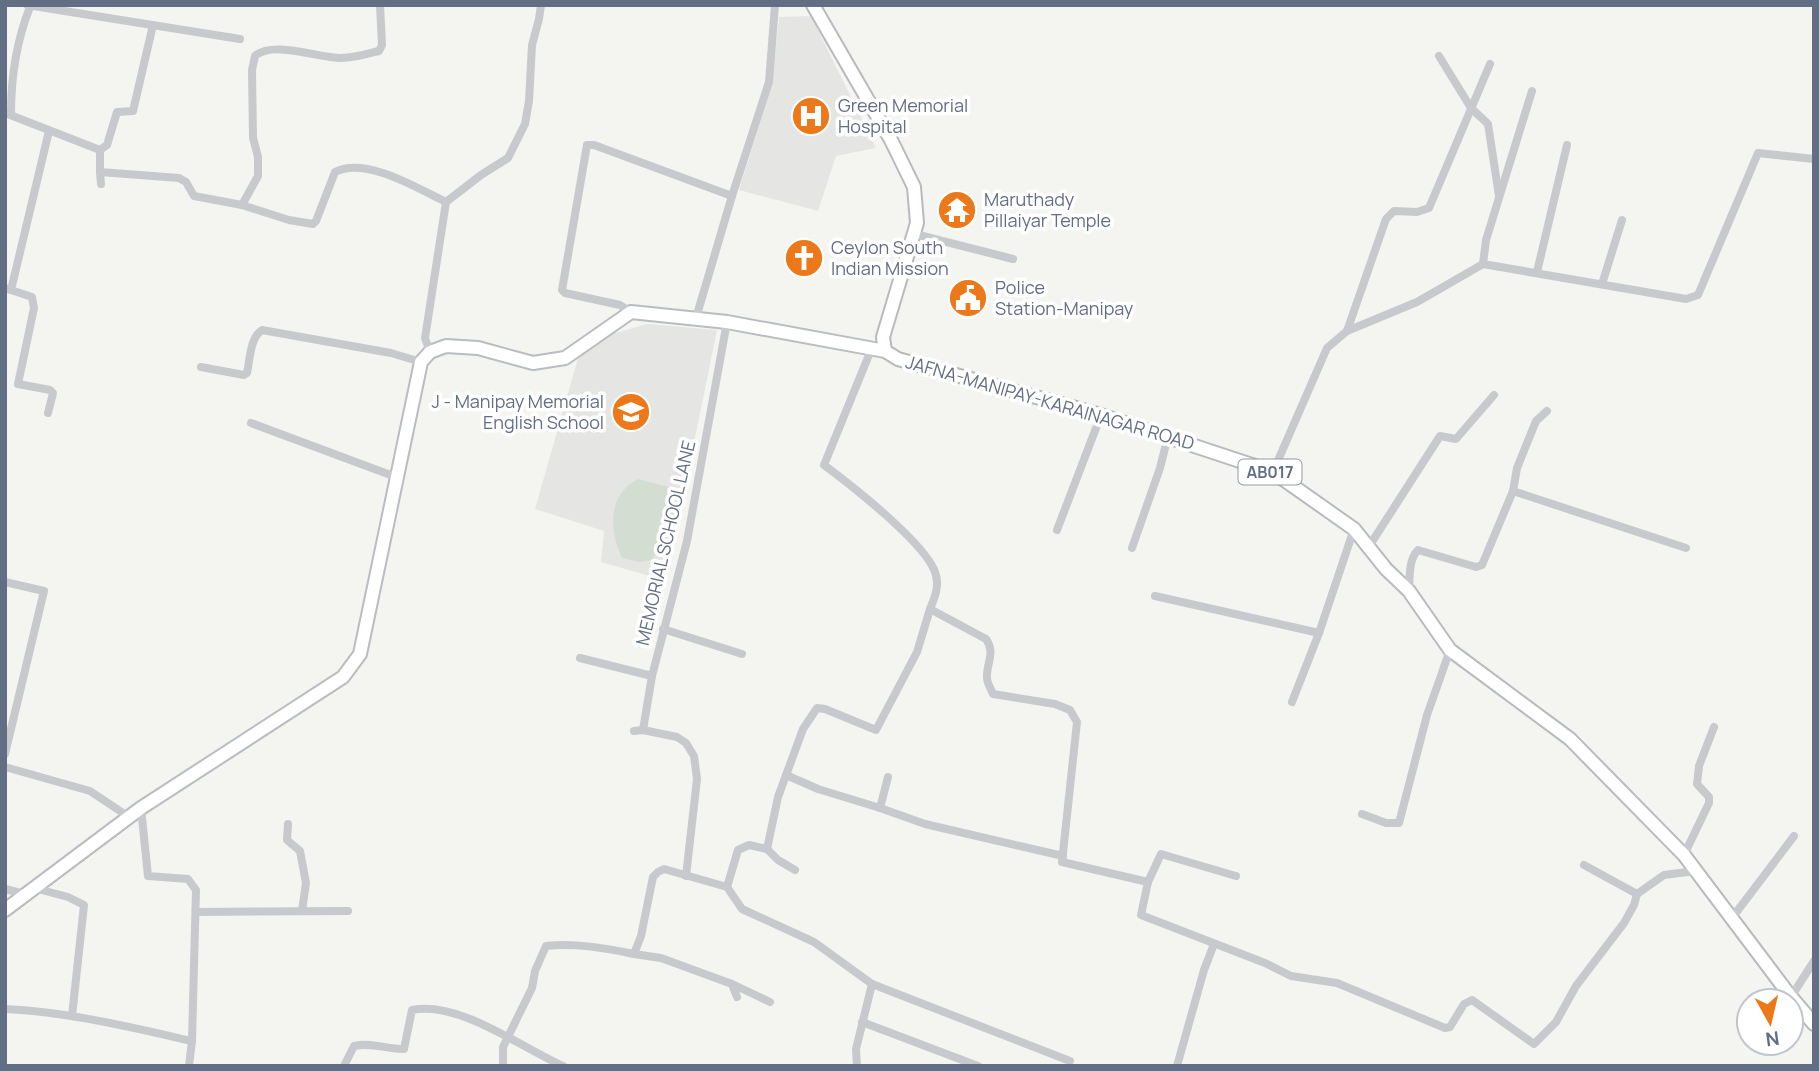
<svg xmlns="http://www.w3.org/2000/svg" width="1819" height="1071" viewBox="0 0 1819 1071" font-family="Manrope,sans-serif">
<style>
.built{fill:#e5e6e4}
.pitch{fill:#d4ddd2}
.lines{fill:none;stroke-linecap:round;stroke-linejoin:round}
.secondary-casing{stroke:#b9bcc1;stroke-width:16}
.primary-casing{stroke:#b7babe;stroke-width:16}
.street{stroke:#c7c9cd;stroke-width:8}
.secondary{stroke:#fff;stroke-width:12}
.primary{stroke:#fff;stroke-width:12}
.labels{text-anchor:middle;stroke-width:7;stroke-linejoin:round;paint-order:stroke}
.shield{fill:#fff;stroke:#919aa9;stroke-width:2}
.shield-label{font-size:16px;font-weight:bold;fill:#626e84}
.poi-label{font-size:18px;fill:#626e84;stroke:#fff;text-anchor:start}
.street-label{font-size:18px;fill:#626e84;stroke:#fff}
</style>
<rect width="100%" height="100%" fill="#f4f5f1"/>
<g class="built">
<polygon points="811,16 876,148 836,156 818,211 739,190 772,85 779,17"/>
<polygon points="647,324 717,330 677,526 660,579 601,562 604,531 535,509 578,358 612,334"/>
</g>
<path class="pitch" d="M638,479L669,487L675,509L665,537L652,560L639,562L622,558C609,530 607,495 638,479Z"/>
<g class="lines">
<g class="secondary-casing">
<polyline id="secondary" points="5,910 141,808 343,677 360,654 421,362 430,352 446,346 478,348 533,363 565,358 631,312 727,322 885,351"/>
</g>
<g class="primary-casing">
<polyline id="primary" points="813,5 891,140 914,187 917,223 883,337 885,351 898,359 1101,415 1273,472 1354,529 1386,569 1409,591 1450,650 1570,739 1684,855 1791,997 1814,1024"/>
</g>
<g class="street">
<polyline points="27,5 240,39"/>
<polyline points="1439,56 1471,108 1488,124 1499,196"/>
<path d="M5,113L100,150V172L179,178L186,182L194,196L242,205L289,220L313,224L316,221L335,172C365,156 419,189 446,202L425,338L430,352"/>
<path d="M11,114C11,77 16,42 30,7"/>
<polyline points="100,150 107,145 117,112 133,111 153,25"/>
<polyline points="100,172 101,184"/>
<polyline points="446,202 481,175 508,158 525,124 529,101 532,45 539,19 541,5"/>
<path d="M242,205L258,176V157L253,138L252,70L255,56C273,40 318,58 341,58C354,58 367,54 379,51L382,45L380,5"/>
<polyline points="915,234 1013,259"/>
<polyline points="1483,264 1486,240 1532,91"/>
<polyline points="1537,272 1567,145"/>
<polyline points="1602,284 1622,220"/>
<polyline points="5,288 11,290 49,131"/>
<polyline points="11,290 32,297 34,308 18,384 50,390 53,393 48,413"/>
<polyline points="631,312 620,305 565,293 562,290 587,145 594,145 732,196"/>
<polyline points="696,318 732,196 769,82 775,5"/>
<polyline points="1347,331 1386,219 1394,211 1417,212 1429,208 1490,64"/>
<path d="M871,350L824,465C851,485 925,543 935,572C940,585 935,597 930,609L986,639C996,653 986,663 987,678C987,683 991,689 993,694L1055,704L1070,710L1077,722L1062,862L1148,882"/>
<path d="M201,367L244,375L247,373C250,359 250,338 262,330L391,353L421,362"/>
<polyline points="251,423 396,477"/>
<polyline points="1273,472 1327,348 1347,331 1417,302 1483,264 1686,299 1698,295 1758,153 1814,159"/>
<polyline points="1513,491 1686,548"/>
<polyline points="1057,530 1101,415"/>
<polyline points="1132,548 1160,468 1168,436"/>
<polyline points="1368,548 1440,436 1456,439 1494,395"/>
<polyline points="5,582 44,591 5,754"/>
<path d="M1409,591C1410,578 1408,560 1418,550L1476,567L1482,565L1513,491L1517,468L1536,421L1547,411"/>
<polyline points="1155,596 1319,633 1354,529"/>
<polyline points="663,629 742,654"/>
<polyline points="580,658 652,676"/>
<polyline points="1292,702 1319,633"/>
<polyline points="643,730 652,676 687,541 727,322"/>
<polyline points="634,731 643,730 677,737 686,743 694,756 697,779 686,876"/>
<polyline points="5,767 90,791 129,817"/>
<polyline points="786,775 818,789 880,808"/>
<polyline points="888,777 880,808 925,824 1063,856"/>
<polyline points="141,808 148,876 188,879 196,890 192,1041 189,1066"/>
<polyline points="1362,814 1386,823 1399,823 1427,715 1450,650"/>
<polyline points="288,824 287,840 300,851 306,883 302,911"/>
<polyline points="767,849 778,860 795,870"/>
<polyline points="1684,855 1709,803 1709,797 1697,784 1699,766 1714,727"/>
<polyline points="1584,865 1637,894"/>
<polyline points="1236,876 1161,854 1148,882 1141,915 1265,963 1291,976 1337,983 1445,1028 1450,1027 1464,1004 1472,1000 1534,1044 1556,1022 1576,986 1624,923 1634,905 1637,894 1664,875 1695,871"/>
<polyline points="727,887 738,850 749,845 767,849 778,797 803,729 817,708 825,709 876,730 917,652 930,609"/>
<polyline points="34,888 68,897 84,905 72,1016"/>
<polyline points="5,889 25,894"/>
<polyline points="196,912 348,911"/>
<polyline points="1732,918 1794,836"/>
<polyline points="634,954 661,958 732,984 737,997"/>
<polyline points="732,984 770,1002"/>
<polyline points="1791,997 1814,961"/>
<path d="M5,1009C69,1012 130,1027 192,1041"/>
<polyline points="862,1022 978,1066"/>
<path d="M344,1066L354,1046C372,1042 386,1049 404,1049L412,1010C460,1001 520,1047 563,1066"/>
<path d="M503,1066V1047L532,988L535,971L546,946C576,943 605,948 634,954L641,936L653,877L658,872L664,869L727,887L742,909L814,942L872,984L1070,1061"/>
<polyline points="857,1066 856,1049 872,984"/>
<polyline points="1177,1066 1204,970 1214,944"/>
</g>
<use href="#secondary" class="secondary"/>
<use href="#primary" class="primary"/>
</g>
<defs>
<g id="hospital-disc" transform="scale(2.0125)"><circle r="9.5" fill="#ed7819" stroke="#fff"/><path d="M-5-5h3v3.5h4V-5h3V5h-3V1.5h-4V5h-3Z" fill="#fff"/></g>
<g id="temple-disc" transform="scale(2.0125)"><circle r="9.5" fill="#ed7819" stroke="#fff"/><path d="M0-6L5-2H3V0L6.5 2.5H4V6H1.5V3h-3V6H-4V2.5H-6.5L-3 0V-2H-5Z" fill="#fff"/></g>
<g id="church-disc" transform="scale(2.0125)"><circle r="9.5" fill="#ed7819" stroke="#fff"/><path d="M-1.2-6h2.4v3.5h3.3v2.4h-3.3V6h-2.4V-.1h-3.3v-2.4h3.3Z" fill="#fff"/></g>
<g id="civic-disc" transform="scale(2.0125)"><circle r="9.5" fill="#ed7819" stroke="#fff"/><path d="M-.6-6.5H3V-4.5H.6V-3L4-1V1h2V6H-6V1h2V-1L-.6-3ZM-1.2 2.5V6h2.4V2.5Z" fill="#fff"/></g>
<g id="school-disc" transform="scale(2.0125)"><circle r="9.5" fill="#ed7819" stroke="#fff"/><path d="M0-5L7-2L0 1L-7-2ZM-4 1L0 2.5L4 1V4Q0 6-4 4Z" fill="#fff"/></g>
</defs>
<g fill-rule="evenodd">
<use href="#hospital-disc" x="811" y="116"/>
<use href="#temple-disc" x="957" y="210"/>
<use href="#church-disc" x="804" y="258"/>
<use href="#civic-disc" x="968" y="298"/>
<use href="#school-disc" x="631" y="412"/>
</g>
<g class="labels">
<rect class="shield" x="1238.5" y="459.5" width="63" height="25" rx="5"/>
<g class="shield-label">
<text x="1270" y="478">AB017</text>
</g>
<g class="poi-label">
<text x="838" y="112">Green Memorial<tspan x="838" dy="21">Hospital</tspan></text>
<text x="984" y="206">Maruthady<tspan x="984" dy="21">Pillaiyar Temple</tspan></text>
<text x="831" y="254">Ceylon South<tspan x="831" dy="21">Indian Mission</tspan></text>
<text x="995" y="294">Police<tspan x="995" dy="21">Station-Manipay</tspan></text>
<text x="604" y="408" text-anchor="end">J - Manipay Memorial<tspan x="604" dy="21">English School</tspan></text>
</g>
<g class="street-label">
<text transform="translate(1050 403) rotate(16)" y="6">JAFNA-MANIPAY-KARAINAGAR ROAD</text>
<text transform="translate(666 543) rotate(-77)" y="6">MEMORIAL SCHOOL LANE</text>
</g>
</g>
<rect width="1819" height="1071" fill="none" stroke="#626e84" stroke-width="14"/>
<g transform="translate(1770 1022) rotate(172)"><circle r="33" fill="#ffffff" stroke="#c0c5ce" stroke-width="2"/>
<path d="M0-5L12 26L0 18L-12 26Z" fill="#ed7819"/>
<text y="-10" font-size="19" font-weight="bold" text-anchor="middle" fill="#626e84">N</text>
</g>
</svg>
